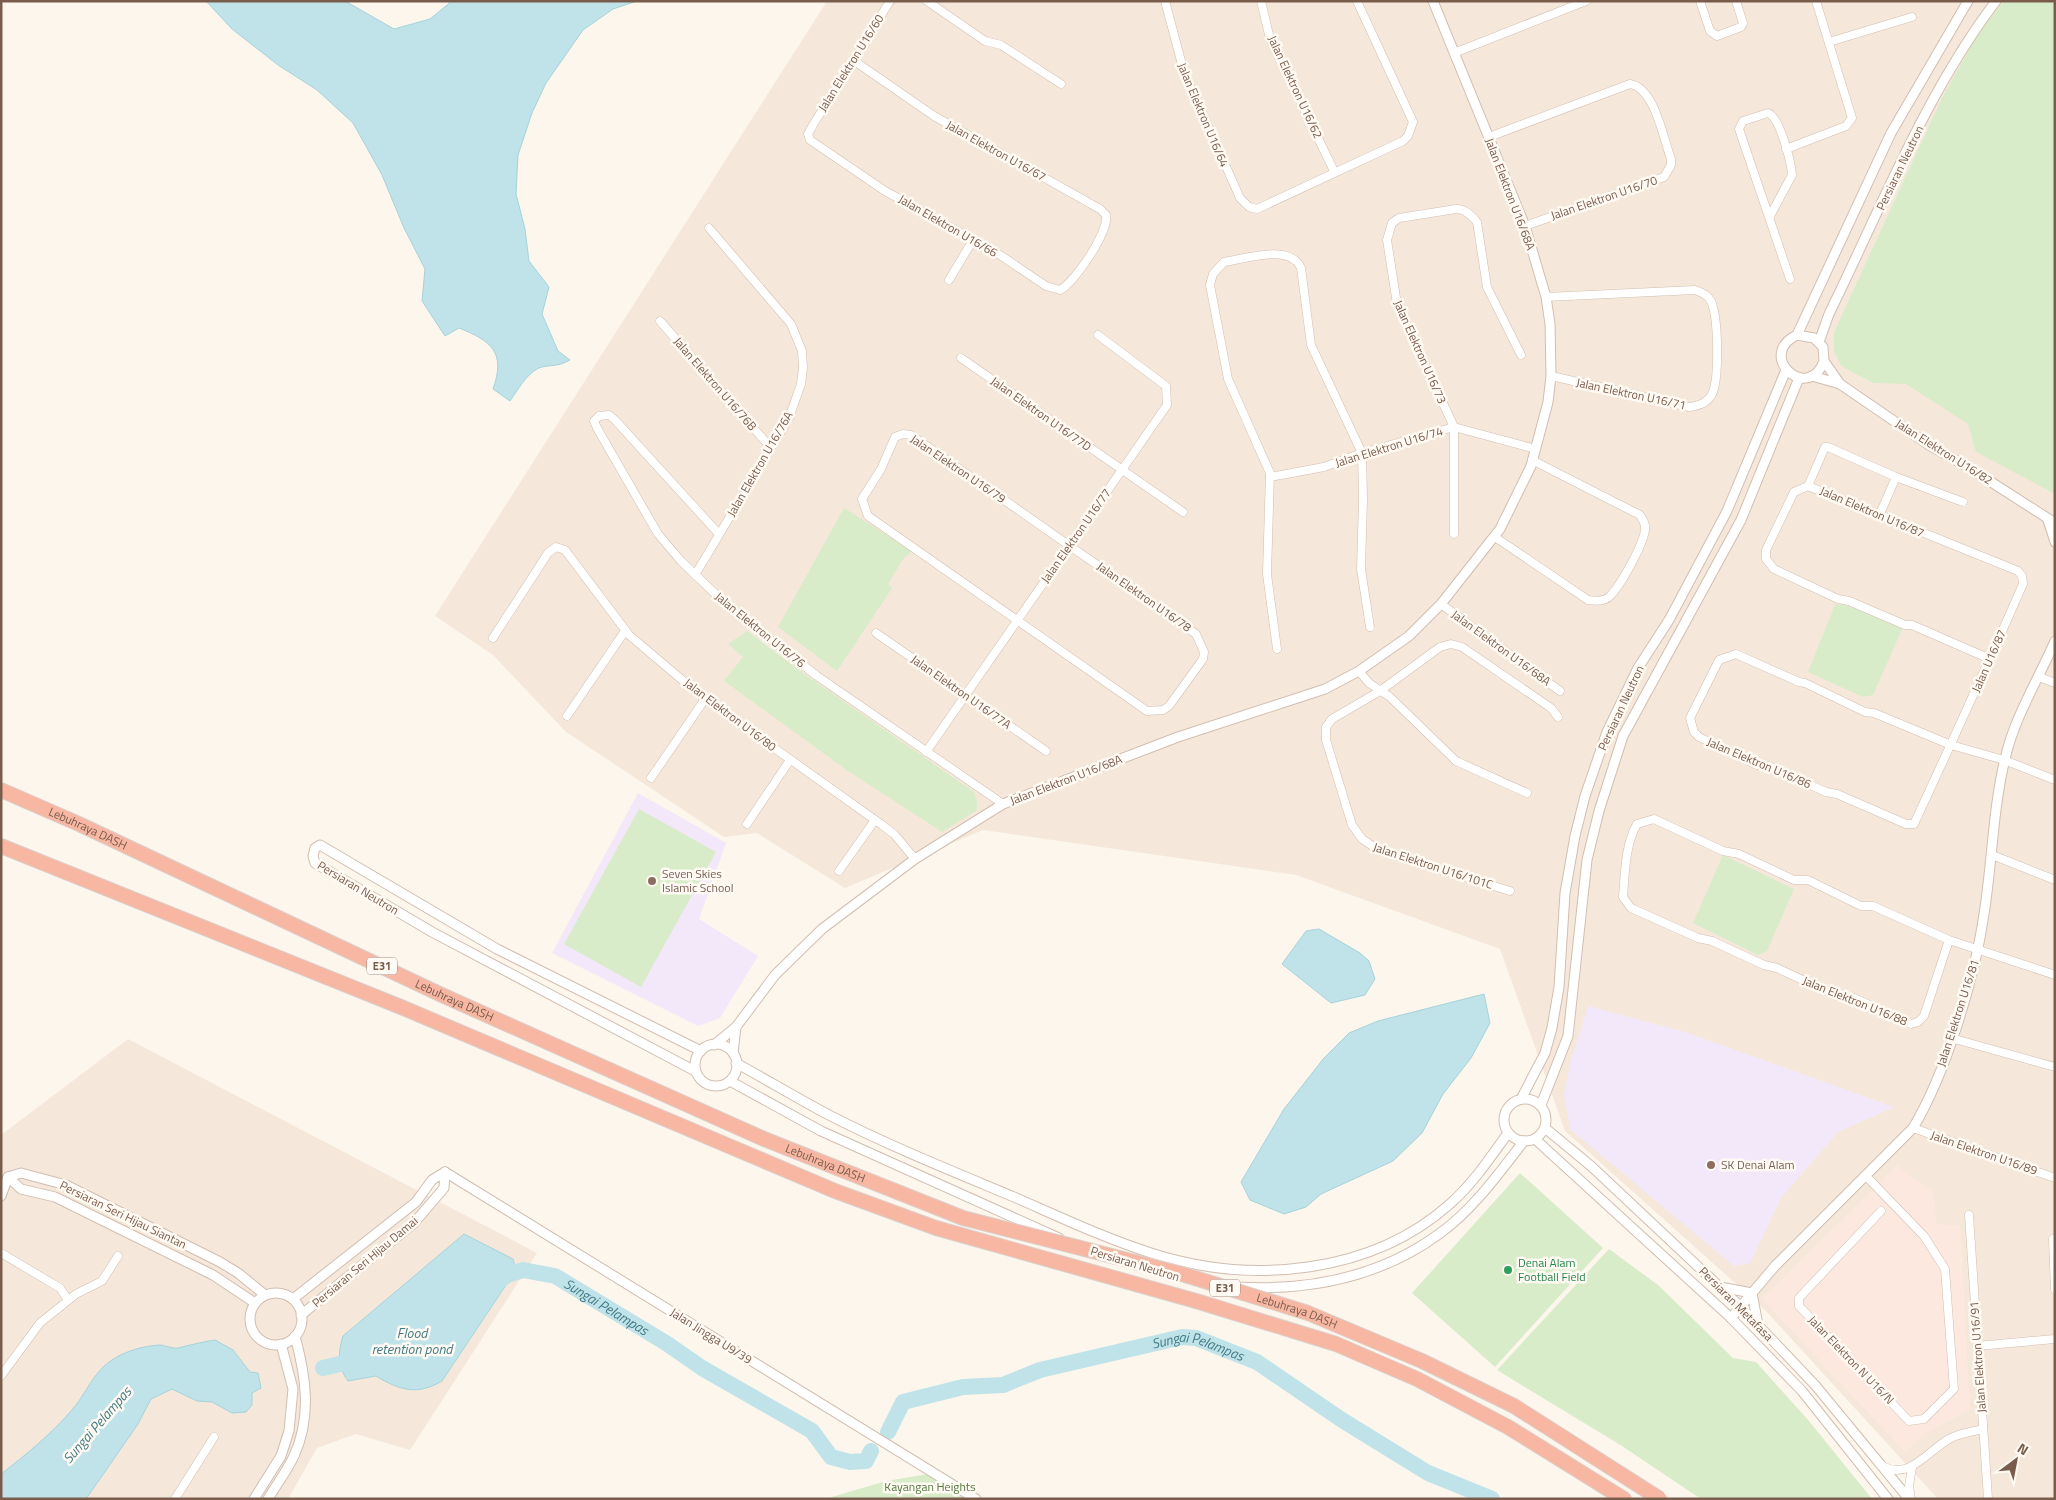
<svg xmlns="http://www.w3.org/2000/svg" width="2056" height="1500" viewBox="0 0 2056 1500" font-family="'Titillium Web',sans-serif">
<style>
.residential{fill:#f5e8da}
.commercial{fill:#fde8e0}
.education{fill:#f3e8fa}
.green{fill:#d8ecc9}
.water{fill:#bfe3e8;stroke:#a5d3da}
.lines{fill:none;stroke-linecap:round;stroke-linejoin:round}
.river{stroke:#bfe3e8;stroke-width:16}
.minor-casing{stroke:#d1beb0;stroke-width:9}
.tertiary-casing{stroke:#d1beb0;stroke-width:11}
.motorway-casing{stroke:#dad1cd;stroke-width:16}
.minor{stroke:#fff;stroke-width:8}
.tertiary{stroke:#fff;stroke-width:9}
.motorway{stroke:#f7b7a3;stroke-width:14}
.motorway-bridge-casing{stroke:#dad1cd;stroke-width:16;stroke-linecap:butt}
.motorway-bridge{stroke:#f7b7a3;stroke-width:14}
.education-dot{fill:#8d6e63;stroke:#fffaf3;stroke-width:2}
.leisure-dot{fill:#2e9e5b;stroke:#fffaf3;stroke-width:2}
.labels{text-anchor:middle;stroke-width:5;stroke-linejoin:round;paint-order:stroke}
.shield{fill:#fffaf3;stroke:#a28b7f;stroke-width:1}
.shield-label{font-size:11px;font-weight:bold;fill:#7a5c4d}
.street-label{font-size:12px;fill:#7a5c4d;stroke:#fffaf3}
.education-label{font-size:12px;fill:#785e54;stroke:#fffaf3;text-anchor:start}
.leisure-label{font-size:12px;fill:#27864d;stroke:#fffaf3;text-anchor:start}
.park-label{font-size:12px;fill:#537a41;stroke:#fffaf3}
.water-label{font-size:14px;font-style:italic;fill:#437c86;stroke:#fffaf3}
</style>
<rect width="100%" height="100%" fill="#fdf6ec"/>
<g class="residential">
<polygon points="827,1 2055,1 2055,1499 1938,1499 1763,1308 1565,1131 1500,949 1296,875 983,830 845,888 757,833 724,837 566,732 493,655 435,616"/>
<polygon points="128,1039 537,1253 410,1450 356,1434 317,1448 288,1499 1,1499 1,1135"/>
</g>
<polygon class="commercial" points="1897,1166 1934,1193 1936,1224 1960,1226 1970,1410 1924,1434 1905,1452 1762,1299"/>
<g class="education">
<polygon points="638,793 726,843 699,919 758,956 720,1018 698,1026 552,953"/>
<polygon points="1588,1006 1685,1032 1894,1107 1838,1132 1781,1198 1750,1263 1734,1266 1570,1129 1564,1094 1570,1064"/>
</g>
<g class="green">
<polygon points="2004,1 2055,1 2055,494 1976,452 1968,424 1906,384 1873,383 1841,366 1834,351 1834,332 1942,98 1979,32"/>
<polygon points="844,508 912,551 904,558 888,584 892,588 837,671 778,627"/>
<polygon points="1843,604 1903,627 1873,695 1863,697 1808,672 1835,605"/>
<polygon points="747,631 803,673 974,792 977,802 977,810 942,832 848,771 724,681 743,657 728,644"/>
<polygon points="639,809 716,852 641,987 564,944"/>
<polygon points="1723,855 1794,889 1767,951 1758,955 1693,923"/>
<polygon points="1520,1173 1603,1248 1495,1367 1412,1293"/>
<polygon points="1609,1249 1658,1285 1733,1358 1756,1362 1809,1421 1872,1499 1701,1499 1622,1446 1497,1370"/>
<polygon points="935,1473 971,1499 825,1499 886,1481"/>
</g>
<g class="water">
<path d="M206,1H345L394,29L430,19L452,1H637L613,9L583,30L546,83L532,113L518,155L516,194L525,229L529,261L549,287L542,314L558,351L570,360C556,368 549,364 539,368C526,374 518,390 510,401L493,389C506,353 492,341 459,328L445,336L422,301L425,269L404,228L382,175L353,123L317,90L278,65L232,29Z"/>
<polygon points="1319,929 1360,953 1369,961 1375,979 1365,995 1331,1003 1282,964 1306,931"/>
<polygon points="1484,994 1490,1023 1471,1058 1443,1094 1422,1133 1393,1161 1321,1194 1306,1207 1284,1214 1250,1200 1241,1182 1284,1109 1324,1058 1349,1033 1378,1021"/>
<path d="M464,1234L513,1259L516,1270L442,1381C417,1396 399,1390 376,1376L348,1381C337,1366 338,1353 343,1336Z"/>
<path d="M215,1340L233,1350L250,1372L258,1373L261,1388L252,1393V1405L246,1412L232,1413L212,1402L197,1401L172,1389L151,1399L138,1424L86,1499H1V1474C26,1455 51,1434 72,1410C86,1394 93,1372 112,1360C125,1351 144,1346 159,1345C165,1345 172,1349 178,1348C190,1345 202,1342 215,1340Z"/>
</g>
<g class="lines">
<g class="river">
<path id="s1" d="M496,1282L508,1275L523,1270L555,1276L666,1343L702,1368L812,1431L831,1457L850,1462L866,1461L871,1451"/>
<polyline points="323,1368 360,1359"/>
<path id="s2" d="M888,1432L903,1402L963,1387L1003,1385L1040,1370L1182,1337L1196,1338L1257,1362L1342,1420L1428,1473L1492,1499"/>
</g>
<g class="minor-casing">
<g id="minor">
<polyline points="927,1 985,41 1001,45 1061,84"/>
<polyline points="1165,1 1184,72 1240,198 1249,207 1257,209 1403,141 1408,136 1413,122 1357,1"/>
<polyline points="1261,1 1270,39 1334,171"/>
<polyline points="1700,1 1710,31 1717,36 1741,27 1743,23 1736,1"/>
<polyline points="1829,42 1912,17"/>
<polyline points="1454,53 1586,1"/>
<path d="M853,60L934,116L1100,209L1106,215C1109,232 1075,282 1060,290L1046,286L997,253L885,191L810,140L808,134L813,125L890,1"/>
<path d="M1489,137L1630,84C1655,88 1663,138 1671,159V165L1664,177L1525,226"/>
<polyline points="1786,149 1846,126 1852,118 1816,1"/>
<path d="M1770,216L1792,175C1791,162 1780,117 1768,113L1743,121L1739,129L1790,279"/>
<polyline points="949,280 973,240"/>
<path d="M1546,297L1695,290C1704,293 1711,297 1713,307C1718,325 1719,375 1713,392C1709,402 1699,406 1689,407L1551,376"/>
<polyline points="660,321 771,448"/>
<polyline points="961,358 1183,512"/>
<polygon points="903,434 911,435 1196,634 1204,652 1203,659 1169,706 1163,710 1147,711 868,516 862,499 881,469 895,437"/>
<polyline points="1270,477 1324,467 1362,453 1454,427 1536,449"/>
<polyline points="1808,486 1825,447 1828,447 1896,477 1963,502"/>
<polyline points="1879,516 1896,477"/>
<polyline points="719,534 615,420 609,415 599,416 594,421 597,428 658,534 681,561 730,608 817,676 1003,804"/>
<path d="M1454,534V427L1397,304L1387,240L1392,223L1399,218L1456,209C1465,209 1471,215 1477,222L1487,287L1521,355"/>
<path d="M1495,537L1588,600C1595,601 1605,602 1610,596C1621,585 1643,545 1645,530C1646,524 1643,520 1640,515L1532,460"/>
<polyline points="695,575 789,418 801,384 803,368 802,351 791,324 709,228"/>
<polyline points="1441,604 1560,691"/>
<polyline points="876,633 1046,751"/>
<polyline points="493,638 548,553 556,547 565,550 629,635 700,695 882,825 894,834 915,859"/>
<path d="M1277,649L1267,574L1270,473L1228,379L1210,285L1213,274L1224,262C1245,259 1290,243 1301,268L1311,345L1362,453L1363,499L1361,569L1370,627"/>
<path d="M1990,659L1912,625H1905L1849,601L1838,599L1774,569L1766,559V550L1794,492L1808,486L2018,571L2022,576L2023,584C1988,664 1951,744 1914,824H1906L1837,794L1826,792L1769,766L1757,765L1699,737L1694,732L1690,718L1719,660L1736,654L1799,682L1805,683L1865,712L1874,713L1951,745L2004,760L2055,780"/>
<polyline points="1359,671 1369,683 1390,697 1456,761 1527,793"/>
<polyline points="2039,677 2055,683"/>
<polyline points="567,716 625,631"/>
<polyline points="926,752 1167,405 1166,386 1098,335"/>
<polyline points="651,778 705,699"/>
<polyline points="747,824 790,760"/>
<polyline points="1992,855 2055,880"/>
<polyline points="839,871 875,820"/>
<polyline points="1510,891 1380,851 1362,839 1352,825 1326,740 1326,727 1332,719 1380,691 1440,647 1451,644 1462,647 1551,708 1558,717"/>
<path d="M1949,940L1924,1016L1918,1022L1911,1024L1854,998L1837,996L1777,968L1764,965L1712,941L1698,938L1631,908L1623,897C1625,873 1625,845 1637,824L1654,819L1723,851L1739,854L1794,880H1808L1861,906H1873L1949,940L2055,975"/>
<polyline points="1951,1038 2055,1067"/>
<polyline points="1913,1128 2055,1178"/>
<polyline points="1866,1176 1924,1236 1945,1269 1954,1389 1924,1419 1909,1421 1799,1306 1799,1298 1881,1211"/>
<polyline points="1969,1215 1988,1499"/>
<polyline points="2053,1239 2055,1289"/>
<polyline points="1,1253 60,1288 68,1300"/>
<polyline points="1977,1346 2055,1339"/>
<polyline points="1,1376 40,1323 76,1294 102,1281 118,1256"/>
<path d="M1883,1466C1908,1481 1928,1451 1949,1439C1959,1433 1972,1432 1983,1429"/>
<polyline points="175,1499 214,1437"/>
<polyline points="1911,1499 1909,1486 1912,1467"/>
</g>
</g>
<g class="tertiary-casing">
<g id="tertiary">
<polyline points="1797,335 1891,133 1968,1"/>
<path d="M1819,342L1829,314C1880,210 1926,93 1996,1"/>
<path d="M1824,361C1808,404 1755,355 1797,335L1814,338L1823,347L1824,361L1840,384"/>
<polyline points="1812,376 1840,384 1929,445 1971,469 2055,523"/>
<polyline points="2048,520 2055,542"/>
<circle cx="716" cy="1065" r="21"/>
<polyline points="714,1045 736,1027 775,975 822,929 915,859 1003,804 1178,737 1325,689 1359,671 1409,636 1441,604 1500,529 1531,466 1548,402 1551,376 1550,324 1546,297 1525,226 1433,1"/>
<polyline points="733,1053 736,1027"/>
<path d="M736,1063C767,1080 797,1098 827,1114C887,1145 952,1171 1014,1197C1060,1217 1104,1238 1151,1253C1250,1285 1371,1275 1451,1203C1474,1182 1490,1158 1508,1133"/>
<polyline points="695,1071 432,932 315,863 313,856 315,848 320,845 497,949 701,1051"/>
<polyline points="730,1081 821,1131 1059,1238"/>
<circle cx="1525" cy="1120" r="21"/>
<polyline points="1521,1099 1545,1053 1552,1028 1559,987 1565,893 1575,836 1585,796 1607,732 1638,668 1669,620 1727,511 1786,370"/>
<polyline points="1541,1105 1568,1036 1587,860 1599,811 1623,736 1741,520 1799,378"/>
<polyline points="1545,1128 1591,1166 1740,1306 1815,1385 1909,1499"/>
<polyline points="1535,1139 1731,1318 1802,1391 1888,1499"/>
<polyline points="445,1172 976,1499"/>
<polyline points="8,1177 21,1173 66,1185 220,1262 238,1273 265,1295"/>
<polyline points="8,1177 21,1189 55,1197 213,1275 255,1303"/>
<polyline points="1,1196 8,1177"/>
<path d="M1237,1287C1309,1291 1380,1277 1439,1234C1473,1210 1499,1173 1524,1141"/>
<polyline points="1720,1287 1752,1293"/>
<polyline points="1752,1293 1758,1325"/>
<circle cx="276" cy="1319" r="26"/>
<polyline points="293,1299 416,1202 432,1180 445,1172"/>
<polyline points="301,1315 414,1223 444,1188 445,1172"/>
<path d="M1731,1318L1775,1266L1913,1128C1946,1073 1975,977 1984,914C1992,864 1993,808 2005,759C2014,718 2038,680 2055,641"/>
<polyline points="254,1499 281,1456 289,1431 293,1389 281,1344"/>
<path d="M268,1499C276,1485 287,1471 294,1456C312,1416 306,1377 295,1336"/>
</g>
</g>
<g class="motorway-casing">
<g id="motorway">
<path id="s3" d="M1,790L79,824L444,996L764,1139"/>
<polyline points="1,846 401,1007 835,1191 936,1228 1196,1301 1336,1344 1417,1379 1508,1427 1624,1499"/>
</g>
</g>
<use href="#minor" class="minor"/>
<use href="#tertiary" class="tertiary"/>
<use href="#motorway" class="motorway"/>
<g class="motorway-bridge-casing">
<g id="motorway-bridge">
<path id="s4" d="M764,1139L963,1218L1182,1274L1308,1313L1422,1361L1514,1406L1660,1499"/>
</g>
</g>
<use href="#motorway-bridge" class="motorway-bridge"/>
</g>
<g class="education-dot">
<circle cx="652" cy="881" r="5"/>
<circle cx="1711" cy="1165" r="5"/>
</g>
<circle class="leisure-dot" cx="1508" cy="1270" r="5"/>
<g class="labels">
<g class="shield">
<rect x="367" y="957.5" width="30" height="17" rx="4"/>
<rect x="1210" y="1279.5" width="30" height="17" rx="4"/>
</g>
<g class="shield-label">
<text x="382" y="970">E31</text>
<text x="1225" y="1292">E31</text>
</g>
<g class="street-label">
<text transform="translate(851 63) rotate(-58)" y="4">Jalan Elektron U16/60</text>
<text transform="translate(1295 87) rotate(65)" y="4">Jalan Elektron U16/62</text>
<text transform="translate(1203 115) rotate(67)" y="4">Jalan Elektron U16/64</text>
<text transform="translate(996 151) rotate(29)" y="4">Jalan Elektron U16/67</text>
<text transform="translate(1900 168) rotate(-64)" y="4">Persiaran Neutron</text>
<text transform="translate(1510 194) rotate(69)" y="4">Jalan Elektron U16/68A</text>
<text transform="translate(1604 198) rotate(-19)" y="4">Jalan Elektron U16/70</text>
<text transform="translate(948 226) rotate(30)" y="4">Jalan Elektron U16/66</text>
<text transform="translate(1420 352) rotate(66)" y="4">Jalan Elektron U16/73</text>
<text transform="translate(715 384) rotate(49)" y="4">Jalan Elektron U16/76B</text>
<text transform="translate(1631 394) rotate(12)" y="4">Jalan Elektron U16/71</text>
<text transform="translate(1041 414) rotate(35)" y="4">Jalan Elektron U16/77D</text>
<text transform="translate(1389 447) rotate(-17)" y="4">Jalan Elektron U16/74</text>
<text transform="translate(1944 452) rotate(32)" y="4">Jalan Elektron U16/82</text>
<text transform="translate(760 464) rotate(-60)" y="4">Jalan Elektron U16/76A</text>
<text transform="translate(958 469) rotate(34)" y="4">Jalan Elektron U16/79</text>
<text transform="translate(1872 512) rotate(23)" y="4">Jalan Elektron U16/87</text>
<text transform="translate(1076 536) rotate(-55)" y="4">Jalan Elektron U16/77</text>
<text transform="translate(1144 597) rotate(35)" y="4">Jalan Elektron U16/78</text>
<text transform="translate(760 630) rotate(39)" y="4">Jalan Elektron U16/76</text>
<text transform="translate(1501 648) rotate(36)" y="4">Jalan Elektron U16/68A</text>
<text transform="translate(1989 661) rotate(-66)" y="4">Jalan U16/87</text>
<text transform="translate(961 692) rotate(35)" y="4">Jalan Elektron U16/77A</text>
<text transform="translate(1621 708) rotate(-65)" y="4">Persiaran Neutron</text>
<text transform="translate(730 715) rotate(37)" y="4">Jalan Elektron U16/80</text>
<text transform="translate(1759 763) rotate(23)" y="4">Jalan Elektron U16/86</text>
<text transform="translate(1066 780) rotate(-21)" y="4">Jalan Elektron U16/68A</text>
<text dy="4" stroke="none"><textPath href="#s3" startOffset="95">Lebuhraya DASH</textPath></text>
<text transform="translate(1433 866) rotate(18)" y="4">Jalan Elektron U16/101C</text>
<text transform="translate(358 888) rotate(31)" y="4">Persiaran Neutron</text>
<text dy="4" stroke="none"><textPath href="#s3" startOffset="500">Lebuhraya DASH</textPath></text>
<text transform="translate(1855 1001) rotate(22)" y="4">Jalan Elektron U16/88</text>
<text transform="translate(1958 1013) rotate(-72)" y="4">Jalan Elektron U16/81</text>
<text transform="translate(1984 1153) rotate(19)" y="4">Jalan Elektron U16/89</text>
<text dy="4" stroke="none"><textPath href="#s4" startOffset="66">Lebuhraya DASH</textPath></text>
<text transform="translate(123 1215) rotate(26)" y="4">Persiaran Seri Hijau Siantan</text>
<text transform="translate(365 1262) rotate(-40)" y="4">Persiaran Seri Hijau Damai</text>
<text transform="translate(1135 1264) rotate(17)" y="4">Persiaran Neutron</text>
<text transform="translate(1736 1304) rotate(45)" y="4">Persiaran Metafasa</text>
<text dy="4" stroke="none"><textPath href="#s4" startOffset="561">Lebuhraya DASH</textPath></text>
<text transform="translate(711 1336) rotate(32)" y="4">Jalan Jingga U9/39</text>
<text transform="translate(1978 1357) rotate(-94)" y="4">Jalan Elektron U16/91</text>
<text transform="translate(1851 1360) rotate(46)" y="4">Jalan Elektron N U16/N</text>
</g>
<g class="education-label">
<text x="662" y="878">Seven Skies<tspan x="662" dy="14">Islamic School</tspan></text>
<text x="1721" y="1169">SK Denai Alam</text>
</g>
<g class="leisure-label">
<text x="1518" y="1267">Denai Alam<tspan x="1518" dy="14">Football Field</tspan></text>
</g>
<g class="park-label">
<text x="930" y="1491">Kayangan Heights</text>
</g>
<g class="water-label">
<text dy="5" stroke="none"><textPath href="#s1" startOffset="122">Sungai Pelampas</textPath></text>
<text x="412" y="1338">Flood<tspan x="412" dy="16">retention pond</tspan></text>
<text dy="5" stroke="none"><textPath href="#s2" startOffset="338">Sungai Pelampas</textPath></text>
<text transform="translate(97 1425) rotate(-49)" y="5">Sungai Pelampas</text>
</g>
</g>
<rect width="2056" height="1500" fill="none" stroke="#7a5c4d" stroke-width="5"/>
<g transform="translate(2016 1460) rotate(32)" stroke="#fffaf3" stroke-width="4" paint-order="stroke">
<path d="M0-4L9 19L0 12L-9 19Z" fill="#7a5c4d"/>
<text y="-8" font-size="14" font-weight="bold" text-anchor="middle" fill="#7a5c4d">N</text>
</g>
</svg>
